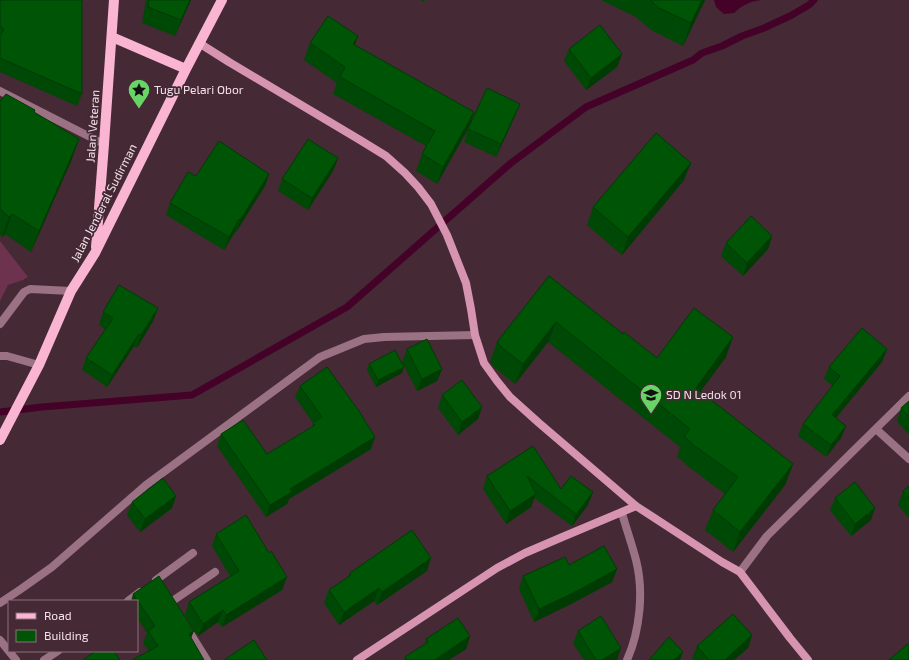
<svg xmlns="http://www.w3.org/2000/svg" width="909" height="660" font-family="'Exo 2',sans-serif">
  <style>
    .green { fill: #6d324e }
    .water { fill: #440228 }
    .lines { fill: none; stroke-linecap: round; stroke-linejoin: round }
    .stream { stroke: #440228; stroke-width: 7 }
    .lane { stroke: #9b7283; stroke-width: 8 }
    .street { stroke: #9b7283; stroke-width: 8 }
    .secondary { stroke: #d694b0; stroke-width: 8 }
    .primary { stroke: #fab5d2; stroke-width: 10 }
    .wall { fill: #004805 }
    .shaded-wall { fill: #003b04 }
    .building { fill: #005406; stroke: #003b04 }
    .labels { text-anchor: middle; stroke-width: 3.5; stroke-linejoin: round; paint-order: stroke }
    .poi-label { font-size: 12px; fill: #f4e1e9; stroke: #452935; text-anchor: start }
    .street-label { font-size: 12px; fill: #f4e1e9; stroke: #452935 }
  </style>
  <rect width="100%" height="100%" fill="#452935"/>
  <!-- green -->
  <path class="green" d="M0,241L28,277L23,280L8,285L0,301Z"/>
  <!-- water -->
  <path class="water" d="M714,0H762C751,1 742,5 734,13L724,14L716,7Z"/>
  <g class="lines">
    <!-- stream -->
    <path class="stream" d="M0,412L42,407L192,395L347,307L511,163L586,107L693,60L702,53L722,46L742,36L764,28L790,16L809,5L814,0"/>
    <!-- lane -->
    <path class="lane" d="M0,324L24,292L30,289L71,291
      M0,356H7L39,365
      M156,580L193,553
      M171,602L215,572"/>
    <!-- street -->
    <path class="street" d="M0,91L104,144
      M876,429L909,459
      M622,513C626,528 632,544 636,560C644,591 640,631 627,660
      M740,572L767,536L909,396
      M128,601L140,592
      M0,603L21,589L52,567L146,485L320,357L364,339L384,337L475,335
      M187,628L207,660
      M0,640L16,660
      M44,660L58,651"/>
    <!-- secondary -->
    <path class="secondary" d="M199,43L229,62L360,140L386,156L405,173L418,187L431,204L447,235L466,283L471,309L475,335L484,363L497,381L510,397L539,423L636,506L722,562L740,572L790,638L808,660
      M357,660L497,568L525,553L560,538L636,506"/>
    <!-- primary -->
    <path class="primary" d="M112,37L186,69
      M96,247L104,144L114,0
      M0,440L39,365L71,291L95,253L186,69L222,0"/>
  </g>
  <!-- wall -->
  <path class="wall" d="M0,0L82,94L77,106L0,72Z
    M146,0H191L175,36L142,23Z
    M420,0H425L424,2Z
    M601,0H705L683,46L651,30L636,17Z
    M358,36L355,45L474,112L468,129L437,184L416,171L422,154L426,146L333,94L337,83L304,60L310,43Z
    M569,49L622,54L617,67L586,90L564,61Z
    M0,101L35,110L34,113L72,159L31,252L5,234L2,237L0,235Z
    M520,104L515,116L496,157L464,142L468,129Z
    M338,158L333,171L308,210L278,191L282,179Z
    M269,174L265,186L236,232H235L224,250L166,215L170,203L196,176Z
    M684,180L622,255L587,225L593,207Z
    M772,236L768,249L743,276L721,256L726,243Z
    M549,276L623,334L657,358L726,357L700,392L793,464L785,485L733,552L705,530L713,510L725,494L685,464V463L677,457L680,447L548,342L515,384L494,367L490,362L497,342Z
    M158,308L153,321L137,348L134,346L107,387L82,370L86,358L105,329L99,325L103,312Z
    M407,349L442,369L437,381L417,391L402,362Z
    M887,349L882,362L836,418L841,438L826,457L798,436L803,424L833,386L824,379L829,367Z
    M369,364L402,373L376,387L367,370Z
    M300,386L371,449L289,499L287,504L266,517L217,446L221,434L267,454L312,427L313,423L295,397Z
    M442,395L482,407L478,419L458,435L438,408Z
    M909,401V435L897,421L901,408Z
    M533,446L561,489L588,505L572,526L534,498L531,507L506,524L483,489L487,476Z
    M909,486V518L898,505L903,491Z
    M176,496L172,508L140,532L127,515L132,502Z
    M835,498L871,520L851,536L830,510Z
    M216,534L282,590L222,627L218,622L198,636L185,615L189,602L230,576L212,546Z
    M569,565L617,569L612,582L571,604L534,622L519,589L523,576Z
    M427,571L377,605L374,601L339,625L324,603L329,590L348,577L350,573Z
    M133,594L191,637L149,651L143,643L147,633L137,618V601H131Z
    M578,631L617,660H584L573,643Z
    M752,635L748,648L734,660H694L692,658L697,646Z
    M470,636L466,649L449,660H404L405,657L425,644L426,639Z"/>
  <!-- shaded-wall -->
  <path class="shaded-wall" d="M190,0H191L175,36L181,20Z
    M702,0H705L683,46L691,23Z
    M358,36L352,53L353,44Z
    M622,54L617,67L586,90L591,78Z
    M520,104L515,116L496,157L501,144Z
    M474,112L468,129L437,184L443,167Z
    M79,139L72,159L31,252L39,231Z
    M338,158L333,171L308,210L312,198Z
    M691,163L684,180L622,255L628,237Z
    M269,174L265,186L236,232L240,220Z
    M12,214L5,234L2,237L9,217Z
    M239,219L235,232L224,250L229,237Z
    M772,236L768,249L743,276L747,263Z
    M158,308L153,321L137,348L141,335Z
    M556,322L548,342L515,384L523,364Z
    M139,334L134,346L107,387L112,375Z
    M733,337L726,357L688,408L696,388Z
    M887,349L882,362L828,427L832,415Z
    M404,367L402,373L376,387L378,380Z
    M442,369L437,381L417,391L422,379Z
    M482,407L478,419L458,435L462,422Z
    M846,426L841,438L826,457L831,445Z
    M375,437L371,449L289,499L287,504L266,517L270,505L290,489Z
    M793,464L785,485L733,552L740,532Z
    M593,492L588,505L572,526L576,514Z
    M536,494L531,507L506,524L510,511Z
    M176,496L172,508L140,532L145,519Z
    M875,508L871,520L851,536L855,524Z
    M431,558L427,571L377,605L382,592Z
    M617,569L612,582L571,604L534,622L539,609Z
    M287,577L282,590L222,627L226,615Z
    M379,588L374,601L339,625L344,612Z
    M223,610L218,622L198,636L203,624Z
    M194,631L189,643V634Z
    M752,635L748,648L734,660H725Z
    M470,636L466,649L449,660H436Z
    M621,648L617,660H602Z
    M683,652L680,660H674Z"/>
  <!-- building -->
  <path class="building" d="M0,0H82V94L0,58V36L4,29L0,26Z
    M149,0H190L181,20L148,7Z
    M650,0H702L691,23L659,8Z
    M328,16L358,36L353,44L474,112L443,167L422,154L435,131L340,77L345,67L310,43Z
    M600,25L622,54L591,78L569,49Z
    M487,88L520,104L501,144L468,129Z
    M6,94L35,110L34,112L79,139L39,231L12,214L9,217L0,209V101Z
    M656,133L691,163L628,237L593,207Z
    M308,139L338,158L312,198L282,179Z
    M219,141L269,174L240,220L239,219L229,237L170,203L188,172L196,176Z
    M751,216L772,236L747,263L726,243Z
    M549,276L623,334L624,332L657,358L694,308L733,337L696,388L793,464L740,532L713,510L738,477L692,444V443L684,437L690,429L556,322L523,364L501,347L497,342Z
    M119,285L158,308L141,335L139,334L112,375L86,358L113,318L103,312Z
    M862,328L887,349L832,415L846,426L831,445L803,424L840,376L829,367Z
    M427,339L442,369L422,379L407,349Z
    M395,350L404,367L378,380L369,364Z
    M327,367L359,411L375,437L290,489L292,492L270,505L221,434L243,420L267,454L315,425L313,423L322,417L300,386Z
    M462,380L482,407L462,422L442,395Z
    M909,401V417L901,408Z
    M533,446L561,489L571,476L593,492L576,514L527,476L536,494L510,511L487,476Z
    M163,478L176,496L145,519L132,502Z
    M855,482L875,508L855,524L835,498Z
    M909,486V498L903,491Z
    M246,515L269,553L271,551L287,577L226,615L223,610L203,624L189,602L239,571L216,534Z
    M412,530L431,558L382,592L379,588L344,612L329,590L351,575L350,573Z
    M604,546L617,569L575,592L539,609L523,576L565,557L569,565Z
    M159,576L194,631L189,634L204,660H132L158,646L148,631L155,626L133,594Z
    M733,614L752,635L725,660H709L697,646Z
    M601,616L621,648L602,660H596L578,631Z
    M458,618L470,636L436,659V660H407L405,657L428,642L426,639Z
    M669,637L683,652L674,660H649Z
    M254,640L267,660H224Z
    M909,643V660H889Z
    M96,651H114L120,660H83Z"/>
  <!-- icons -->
  <defs>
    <g id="sight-pin" transform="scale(1.15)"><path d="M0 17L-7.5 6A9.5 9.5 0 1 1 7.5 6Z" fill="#67d465" stroke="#452935"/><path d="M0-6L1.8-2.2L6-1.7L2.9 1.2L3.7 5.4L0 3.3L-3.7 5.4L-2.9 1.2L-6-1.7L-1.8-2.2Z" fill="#111"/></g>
    <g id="school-pin" transform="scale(1.15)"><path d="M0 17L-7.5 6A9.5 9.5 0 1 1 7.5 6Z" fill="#67d465" stroke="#452935"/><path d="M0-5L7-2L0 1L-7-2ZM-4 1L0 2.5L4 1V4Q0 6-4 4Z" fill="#111"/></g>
  </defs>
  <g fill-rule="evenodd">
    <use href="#sight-pin" x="139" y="90"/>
    <use href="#school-pin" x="651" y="395"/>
  </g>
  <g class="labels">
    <!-- poi labels -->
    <g class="poi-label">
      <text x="154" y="94">Tugu Pelari Obor</text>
      <text x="666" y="399">SD N Ledok 01</text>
    </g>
    <!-- street labels -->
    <g class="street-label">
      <text transform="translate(93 126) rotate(-86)" y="4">Jalan Veteran</text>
      <text transform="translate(104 203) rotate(-63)" y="4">Jalan Jenderal Sudirman</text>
    </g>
  </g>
  <!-- legend -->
  <rect x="8" y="600" width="130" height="52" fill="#452935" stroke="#8b737d"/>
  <rect x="16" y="613" width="20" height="6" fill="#fab5d2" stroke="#8b737d"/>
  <text x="44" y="620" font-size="12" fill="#f4e1e9">Road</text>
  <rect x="16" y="630" width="20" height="12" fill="#005406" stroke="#8b737d"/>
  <text x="44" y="640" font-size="12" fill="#f4e1e9">Building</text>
</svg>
